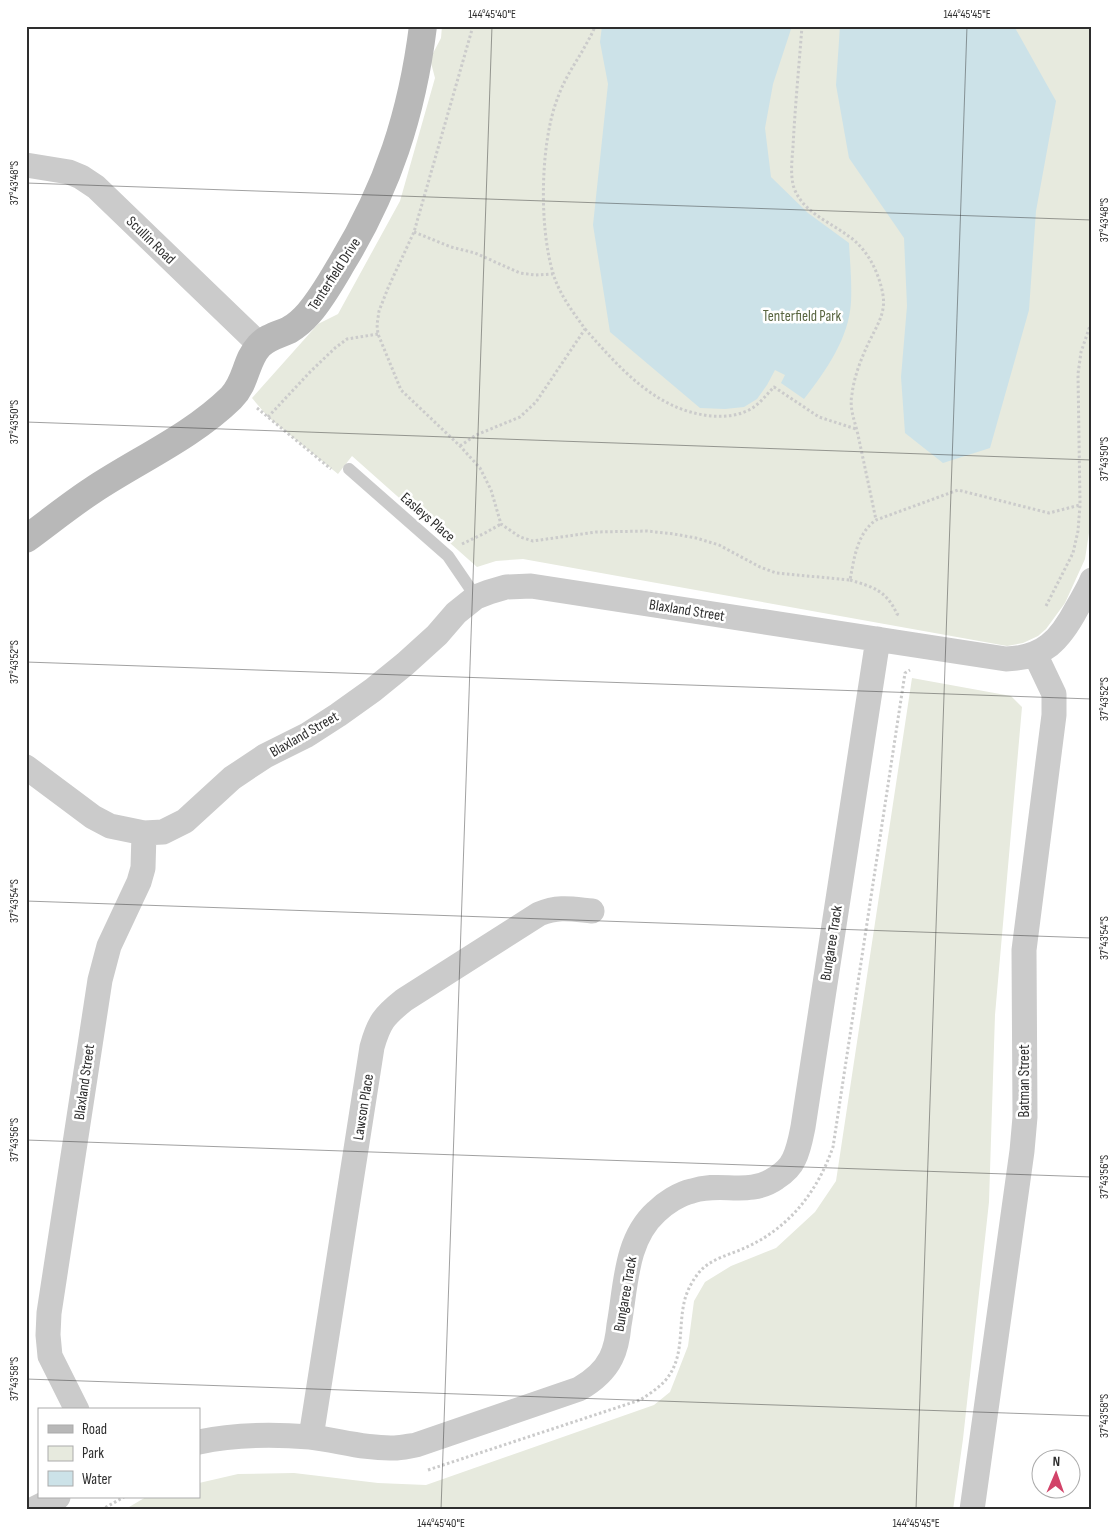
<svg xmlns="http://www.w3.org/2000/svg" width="1118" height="1536" font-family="'Sofia Sans Condensed',sans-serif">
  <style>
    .park { fill: #e7eade }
    .water { fill: #cce2e8 }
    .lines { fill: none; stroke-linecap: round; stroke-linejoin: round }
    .path { stroke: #cbcbcb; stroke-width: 3; stroke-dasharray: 2.5 2.5; stroke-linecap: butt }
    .lane { stroke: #cbcbcb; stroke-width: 12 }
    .street { stroke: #cbcbcb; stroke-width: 25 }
    .secondary { stroke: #b8b8b8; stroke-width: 28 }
    .ticks { fill: none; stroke: #2e2e2e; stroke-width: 1; stroke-opacity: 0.45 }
    .labels { text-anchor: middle; stroke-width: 5; stroke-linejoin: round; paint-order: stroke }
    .street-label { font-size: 15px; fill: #2e2e2e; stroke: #fff }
    .park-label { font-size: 15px; fill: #596540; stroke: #fff }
    .neatline { fill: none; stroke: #2e2e2e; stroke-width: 2 }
    .ticks-label { font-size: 12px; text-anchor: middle; fill: #2e2e2e }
  </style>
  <rect width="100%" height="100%" fill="#fff"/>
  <!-- park -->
  <path class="park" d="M442,26H1092V513L1085,559L1065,603L1046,629L1038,636L1023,643L1007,646L523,559L496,561L477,567L352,456L338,474L268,417L252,398L318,324L338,314L400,201L435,78L430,59L441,38Z
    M912,678L1011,696L1022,707L995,1015L989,1202L963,1439L953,1510H124L146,1497H199V1483L238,1474L294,1473L378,1483L426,1485L654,1405L670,1392L688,1346L694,1301L705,1282L731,1266L776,1248L815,1212L836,1181Z"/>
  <!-- water -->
  <path class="water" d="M602,26H792L773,84L765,128L771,177L808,213L849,243C850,262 852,282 851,302C849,338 826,371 804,399L781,383L785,375L775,370L767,385L757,399L744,407L725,409L700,408L610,332L593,225L608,84L600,42Z
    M840,26H1014L1056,101L1036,211L1029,310L990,448L943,463L905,433L901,377L907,306L904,238L849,158L836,85Z"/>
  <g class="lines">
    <!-- path -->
    <path class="path" d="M473,26L414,232L388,288L379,311L377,325L378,334L401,390L460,446L480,468L491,490L501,524L520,537L533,541L596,532L647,531L674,534L696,538L719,545L760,567L776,573L850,580C854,559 857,533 876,520L958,490L1049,513L1080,505
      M802,26C799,66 795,107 793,147C792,160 790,175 794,188C803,212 828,221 847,235C867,248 879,272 883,295C886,314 876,327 868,344C861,359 854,377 852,394C849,409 855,421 858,435C864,463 870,491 876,520
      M414,232L451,247L475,253L520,273L535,275L553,274
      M585,329C620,368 655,410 711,416C724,417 737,416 749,410C759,405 766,395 774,387L819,417L856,429
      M257,408L331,469
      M268,417L310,372L335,348L347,339L378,334
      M460,446L476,435L520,417L536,402L585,329C573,312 559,294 553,273C539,227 540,142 558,97C564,80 574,65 583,50C587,42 592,35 595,26
      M462,544L485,533L501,524
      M850,580C873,587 886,590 897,614L899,615
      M1046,606L1073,553L1078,531L1080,505L1078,374L1081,352L1092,320
      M428,1470L640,1400C648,1395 657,1389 664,1382C685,1359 678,1330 684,1303C686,1293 691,1283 697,1275C709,1258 731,1255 749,1246C791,1226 818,1190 833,1147L905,673L910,670
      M101,1510L124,1497"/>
    <!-- lane -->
    <path class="lane" d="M349,469L448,556L476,597"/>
    <!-- street -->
    <path class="street" d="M26,165L69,172L81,177L96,187L260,345
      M26,767L93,817L110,826L144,833L163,832L185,821L232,778L265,756L307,735L338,715L373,690L405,664L437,635L456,613L476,597L489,592L506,587L531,586L1006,659C1044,658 1060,640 1077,608C1082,599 1088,590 1092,580
      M77,1410L50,1356L48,1335L49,1313L100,980L109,946L139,882L143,868L144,833
      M311,1437L372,1047C379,1022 384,1016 404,1000L539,914C559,906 571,909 592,911
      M199,1442C236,1434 272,1434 310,1437C337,1440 365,1449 394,1448C401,1448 409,1446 416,1445L579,1389C593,1381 604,1372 611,1358C616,1348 618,1336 619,1325C626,1287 625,1240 656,1212C665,1203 679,1194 692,1191C721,1181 749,1197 776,1178C784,1173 790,1168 794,1159C799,1149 801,1137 803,1127L878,639
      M32,1510L58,1497
      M972,1510L1022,1151L1025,1117L1024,950L1054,715V694L1035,654"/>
    <!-- secondary -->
    <path class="secondary" d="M26,539C48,523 70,505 93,490C138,460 191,437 231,398C247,382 245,361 259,346C267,337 278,335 289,330C296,326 303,320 309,313C322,298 332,280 342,263C388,187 412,114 423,26"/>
  </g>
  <!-- ticks -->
  <path class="ticks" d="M26,183L1092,220M26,422L1092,460M26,662L1092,699M26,901L1092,938M26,1140L1092,1177M26,1379L1092,1416M441,1510L492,26M916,1510L967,26"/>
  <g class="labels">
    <!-- street labels -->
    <g class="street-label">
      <text transform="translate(151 240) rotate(44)" y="5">Scullin Road</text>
      <text transform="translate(334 274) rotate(-57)" y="5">Tenterfield Drive</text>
      <text transform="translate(428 517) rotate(41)" y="5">Easleys Place</text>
      <text transform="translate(687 610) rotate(9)" y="5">Blaxland Street</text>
      <text transform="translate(304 734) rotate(-30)" y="5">Blaxland Street</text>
      <text transform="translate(831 943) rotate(-81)" y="5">Bungaree Track</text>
      <text transform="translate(1024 1081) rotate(-90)" y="5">Batman Street</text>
      <text transform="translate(84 1082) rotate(-82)" y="5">Blaxland Street</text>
      <text transform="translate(363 1107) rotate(-81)" y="5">Lawson Place</text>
      <text transform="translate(625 1294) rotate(-80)" y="5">Bungaree Track</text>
    </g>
    <!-- park labels -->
    <g class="park-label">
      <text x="802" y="321">Tenterfield Park</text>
    </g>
  </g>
  <!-- border -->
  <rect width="1118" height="1536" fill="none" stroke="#ffffff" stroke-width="55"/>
  <!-- legend -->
  <rect x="38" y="1408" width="162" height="90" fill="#ffffff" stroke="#ababab"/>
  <rect x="48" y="1425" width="25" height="8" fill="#b8b8b8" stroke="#ababab"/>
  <text x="82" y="1434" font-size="15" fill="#2e2e2e">Road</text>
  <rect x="48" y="1446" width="25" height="15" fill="#e7eade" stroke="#ababab"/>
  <text x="82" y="1458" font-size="15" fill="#2e2e2e">Park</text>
  <rect x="48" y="1471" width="25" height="15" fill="#cce2e8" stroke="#ababab"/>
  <text x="82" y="1484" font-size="15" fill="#2e2e2e">Water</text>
  <!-- north arrow -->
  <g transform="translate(1056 1474) rotate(2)"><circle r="24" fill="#ffffff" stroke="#ababab"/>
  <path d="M0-4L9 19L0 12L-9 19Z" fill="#d24369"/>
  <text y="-8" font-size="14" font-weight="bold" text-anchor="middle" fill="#2e2e2e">N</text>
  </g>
  <rect x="28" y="28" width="1062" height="1480" class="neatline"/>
  <g class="ticks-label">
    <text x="492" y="18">144°45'40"E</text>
    <text x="967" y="18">144°45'45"E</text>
    <text transform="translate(14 183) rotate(-90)" y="4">37°43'48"S</text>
    <text transform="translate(1104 220) rotate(-90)" y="4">37°43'48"S</text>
    <text transform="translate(14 422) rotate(-90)" y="4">37°43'50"S</text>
    <text transform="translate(1104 459) rotate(-90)" y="4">37°43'50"S</text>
    <text transform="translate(14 662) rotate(-90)" y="4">37°43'52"S</text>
    <text transform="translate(1104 699) rotate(-90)" y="4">37°43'52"S</text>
    <text transform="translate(14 901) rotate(-90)" y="4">37°43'54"S</text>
    <text transform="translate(1104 938) rotate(-90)" y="4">37°43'54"S</text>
    <text transform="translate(14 1140) rotate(-90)" y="4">37°43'56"S</text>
    <text transform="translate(1104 1177) rotate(-90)" y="4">37°43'56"S</text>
    <text transform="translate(14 1379) rotate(-90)" y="4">37°43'58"S</text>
    <text transform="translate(1104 1416) rotate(-90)" y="4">37°43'58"S</text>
    <text x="441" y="1527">144°45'40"E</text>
    <text x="916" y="1527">144°45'45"E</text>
  </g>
</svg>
